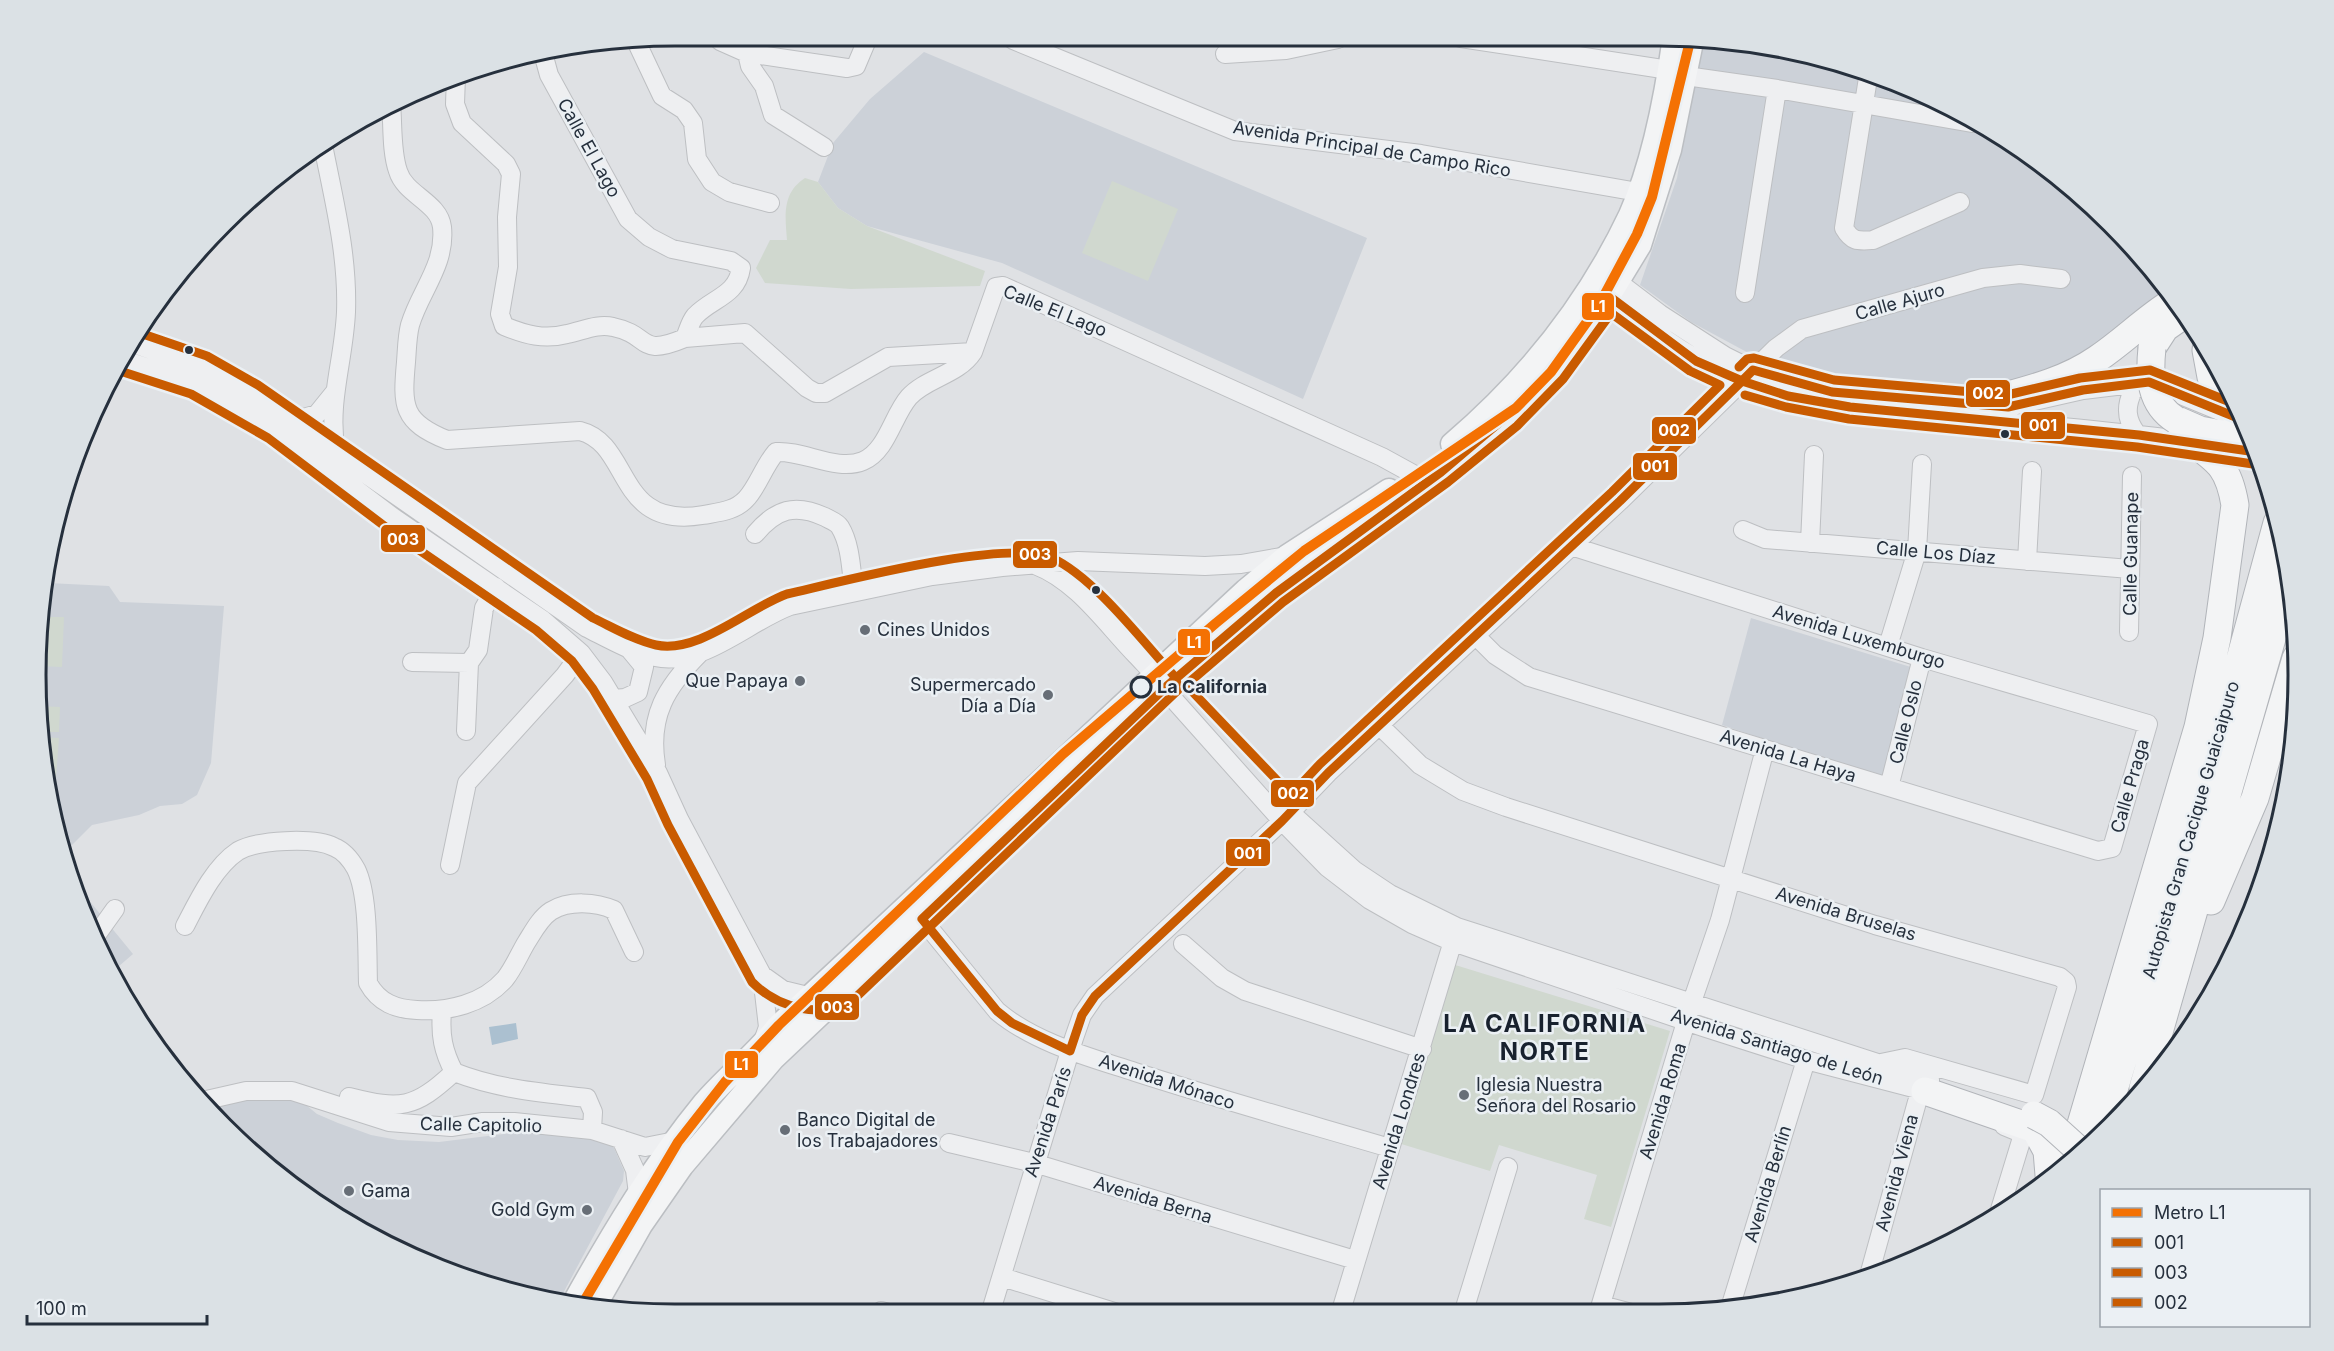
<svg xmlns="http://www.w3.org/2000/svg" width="2334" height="1351" font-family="Inter,sans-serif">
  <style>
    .built { fill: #ccd1d8 }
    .green { fill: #d0d8cf }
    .water { fill: #abc0d0 }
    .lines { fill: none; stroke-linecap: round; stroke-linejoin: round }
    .minor-casing { stroke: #bdbfc2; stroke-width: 20 }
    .major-casing { stroke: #bbbec2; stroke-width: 25 }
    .highway-casing { stroke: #b1b4b9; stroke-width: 29 }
    .minor { stroke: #eeeff1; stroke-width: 18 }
    .major { stroke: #f3f4f5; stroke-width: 22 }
    .highway { stroke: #f3f4f5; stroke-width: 27 }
    .highway-bridge-casing { stroke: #b1b4b9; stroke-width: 29; stroke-linecap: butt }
    .highway-bridge { stroke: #f3f4f5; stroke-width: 27 }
    .bus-1-casing { stroke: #ebf0f4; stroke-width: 14 }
    .bus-2-casing { stroke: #ebf0f4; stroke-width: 14 }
    .bus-3-casing { stroke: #ebf0f4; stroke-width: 14 }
    .bus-1 { stroke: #c95b00; stroke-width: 9 }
    .bus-2 { stroke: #c95b00; stroke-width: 9 }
    .bus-3 { stroke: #c95b00; stroke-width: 9 }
    .metro-1-casing { stroke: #ebf0f4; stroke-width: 15 }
    .metro-1 { stroke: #f47103; stroke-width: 10 }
    .bus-dot { fill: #26303d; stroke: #ebf0f4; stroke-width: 2 }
    .poi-dot { fill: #676e77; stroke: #ebf0f4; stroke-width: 2 }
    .stop-dot { fill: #ebf0f4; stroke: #26303d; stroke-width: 3 }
    .labels { text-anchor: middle; stroke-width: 5; stroke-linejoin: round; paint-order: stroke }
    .street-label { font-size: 18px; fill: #26303d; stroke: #ebf0f4 }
    .poi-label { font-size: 18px; fill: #26303d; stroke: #ebf0f4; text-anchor: start }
    .stop-label { font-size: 18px; font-weight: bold; fill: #26303d; stroke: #ebf0f4; text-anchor: start }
    .district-label { font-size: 24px; font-weight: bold; letter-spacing: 1.5px; fill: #18212e; stroke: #ebf0f4 }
    .rim { fill: none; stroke: #26303d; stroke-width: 3 }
    .line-badge { stroke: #ebf0f4; stroke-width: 2 }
    .badge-label { font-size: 16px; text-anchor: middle; font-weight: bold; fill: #fff }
  </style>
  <rect width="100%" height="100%" fill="#dfe1e4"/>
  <!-- built -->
  <path class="built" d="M1701,38L1864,70L2013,144L2110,223L2170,295L2073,364L1980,393L1833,379L1792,369L1769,364L1691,322L1640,285L1677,178Z
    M924,52L1367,238L1303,399L1002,263L867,226L838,208L818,182L833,143L870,99Z
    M48,583L109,586L120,602L224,606L211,763L197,795L182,804L160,806L139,815L92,825L70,847L67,870L48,800L36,676Z
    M1751,618L1914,668L1885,779L1722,725Z
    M69,876L133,954L111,973L70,881Z
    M295,1096L317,1114L338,1123L371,1135L398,1140L439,1142L521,1132L582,1135L607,1142L614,1148L624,1171L623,1181L560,1299L470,1281L321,1207L254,1156L207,1107L228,1100Z"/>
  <!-- green -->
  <path class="green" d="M805,178L818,182L838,208L867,226L985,271L980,286L851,289L765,283L756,268L770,240H787C785,215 782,193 805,178Z
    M1112,181L1178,209L1148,281L1082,253Z
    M44,617H64L62,667L38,666Z
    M39,706L60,707L59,732H41Z
    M42,737L59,738L53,818L48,800Z
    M1452,964L1670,1031L1611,1227L1584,1219L1597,1175L1499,1145L1490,1171L1398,1143Z"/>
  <!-- water -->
  <path class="water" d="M516,1023L518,1039L492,1045L489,1027Z"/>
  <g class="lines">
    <!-- minor casing -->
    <g class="minor-casing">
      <path id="minor" d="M1461,38L1669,70
        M1013,40L1235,131L1421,154L1638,192
        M636,41L662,96L684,110L693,123L697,159L712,182L729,192L770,203
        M720,41L747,53L847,68L856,66L867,40
        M748,42L746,49L750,66L764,86L773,115L824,147
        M543,53L549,75L628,219L649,237L672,249L731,261L741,268C737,296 712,298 695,316C690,322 688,331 685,338L745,333L807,388L816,393H825L888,357L973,352L996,287L1003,286L1382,457L1413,474
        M1225,54L1286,50L1338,39
        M1869,72L1844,228C1852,242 1858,241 1873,240L1960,202
        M456,76L455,104L462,123L506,164L511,174L507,217L508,267L500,314L504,326C526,335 544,340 567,334C582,331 598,323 613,327C652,335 637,358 685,338
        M1686,76L1777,89L1972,123
        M391,103C393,124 391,151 398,171C405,195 439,202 442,227C446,265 420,291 410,325C407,337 407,350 406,362C402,406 402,422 447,440L580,431C632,444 615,530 703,515C719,512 735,511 746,499C757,488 764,466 776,452C803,450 837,472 863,461C887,451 893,415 909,397C926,378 958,375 973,352
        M323,145C334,201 348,255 346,312C344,360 327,404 336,452
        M1605,280L1618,282L1660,314L1725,356L1753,370L1832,392L2008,407L2083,390L2149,382L2239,419
        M1601,286C1615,304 1635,317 1653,330C1766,417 1893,414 2029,424C2086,428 2143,436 2200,442
        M1745,293L1777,89
        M131,343L202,367L252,395L587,628C609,639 631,652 655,657C703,667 747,622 790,606L932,576L1002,567L1078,561L1205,566L1241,564L1287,556
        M121,359L196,383L275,428L394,518L543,620L581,653L603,682L658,773L679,819L762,975L768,1027L762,1044
        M290,422L317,414L334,393
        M2137,434C2126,420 2125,407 2133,391L2147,383
        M1743,530L1765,539L2130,569
        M755,534C776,509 795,503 825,517C830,520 837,522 840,527C851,545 851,571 854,591
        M1810,543L1814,455
        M2027,561L2032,471
        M1035,565C1077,581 1105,623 1136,655C1150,670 1164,683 1175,701L1282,821L1327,867L1370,900L1412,924L1453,942L1703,1027L1806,1060L1925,1091
        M2129,632L2132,476
        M1476,636L1495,655L1529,677L2098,851L2112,848L2148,724L1922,658L1571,546
        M1888,646L1917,551L1922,464
        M412,662L469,663
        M613,699L625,698L638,692L644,667L630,650
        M1380,726L1420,765L1463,791L1506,807L1875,925L2060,977L2066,982L2067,987L2034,1095L1905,1058L1881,1063
        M466,731L469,663L478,650L484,608L496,587
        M656,765C648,716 666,687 700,653
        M1889,787L1922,658
        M1282,805L1354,870L1390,894L1457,927L1930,1080
        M450,865L467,783L565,675L581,653
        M922,919L997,1011C1035,1043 1089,1057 1135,1072C1219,1099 1305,1123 1390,1148
        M185,926C198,901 214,867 238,851C257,840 314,837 334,847C344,851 351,860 356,869C369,895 367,953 368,983C379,1003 396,1009 417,1010C448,1012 483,1004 505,979C513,969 519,955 526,943C533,932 540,918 551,911C569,900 596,902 614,910L634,952
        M95,937L115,909
        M1183,944L1222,978L1245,991L1422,1049
        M762,975L783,990L820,999
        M442,1012C440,1035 443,1051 454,1072
        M349,1097C401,1110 414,1109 454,1072C497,1089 542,1093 587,1098L593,1112L592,1130
        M202,1101L246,1091H292L389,1122L451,1127L483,1122H514L592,1130L645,1147L675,1141
        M621,1139L635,1170L638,1194
        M949,1143L1034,1163L1355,1260
        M1999,1213L2021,1141V1133L2004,1126
        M1002,1277L1121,1314
        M1868,1279L1917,1102
        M1601,1305L1635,1314
        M1730,1308L1806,1060
        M881,1311L892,1314
        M990,1314L1074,1038L1082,1015L1095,996L1282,821L1328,773L1620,501L1776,348L1802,329L1983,278L2020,274L2061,279
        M1340,1314L1456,931
        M1463,1314L1508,1167
        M1598,1314L1692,1002L1720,920L1765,749"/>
    </g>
    <!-- major casing -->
    <g class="major-casing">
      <path id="major" d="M1452,444C1527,380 1588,304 1630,215C1654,161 1666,95 1674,37
        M574,1302C613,1232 654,1164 704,1103C727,1076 755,1055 777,1027L1246,590L1287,556L1389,490
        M595,1306L641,1225L682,1166L773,1059L1167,686L1276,593L1441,472L1533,394L1609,296L1640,245L1670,150L1693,37"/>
    </g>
    <!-- highway casing -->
    <g class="highway-casing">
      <path id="highway" d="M2152,348L2165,328L2185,314
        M2206,350L2211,377L2239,419
        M1976,404C2017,392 2061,384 2097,359C2124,341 2146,318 2174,301
        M2177,420L2200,430L2252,440
        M2211,901L2255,798L2296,658
        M2143,1088L2289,579
        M1925,1091L2035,1129L2047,1151L2049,1175
        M2100,1136L2207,781L2277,523
        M2071,1158L2198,727L2217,638L2235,505C2229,469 2220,462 2191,441"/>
    </g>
    <!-- minor -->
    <use href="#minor" class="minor"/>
    <!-- major -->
    <use href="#major" class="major"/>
    <!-- highway -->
    <use href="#highway" class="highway"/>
    <!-- highway-bridge casing -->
    <g class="highway-bridge-casing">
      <path id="highway-bridge" d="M2152,348C2149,376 2150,404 2176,420
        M2034,1115L2049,1123L2080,1151"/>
    </g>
    <!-- highway-bridge -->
    <use href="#highway-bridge" class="highway-bridge"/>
    <!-- bus-1 casing -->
    <g class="bus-1-casing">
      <path id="bus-1" d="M1609,296L1696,361L1742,381L1620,501L1328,773L1282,821L1095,996L1082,1015L1070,1051L1012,1023L997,1011L922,919L1167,686L1276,593L1441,472L1533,394Z
        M1742,381L1788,396L1850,407L2139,435L2256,452
        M1742,381L1753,370L1832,392L2008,407L2083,390L2149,382L2243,420"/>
    </g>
    <!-- bus-2 casing -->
    <g class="bus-2-casing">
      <path id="bus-2" d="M117,370L191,394L268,438L387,528L536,630L572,661L593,689L647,779L668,825L752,982C778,1008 820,1019 852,1001L1178,690L1176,678C1144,643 1094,577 1052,558C1007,538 840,582 787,594C748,608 699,654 656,645C634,640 614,628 593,618L258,385L207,356L137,332"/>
    </g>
    <!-- bus-3 casing -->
    <g class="bus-3-casing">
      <path id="bus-3" d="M1611,313L1690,371L1720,385L1612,492L1320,764L1291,795L1186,685L1283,602L1448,482L1517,426L1563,379Z
        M1739,367L1747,359L1754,358L1834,380L2007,395L2080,378L2150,370L2235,404
        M1745,395L1786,407L1849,419L2137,447L2253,464"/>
    </g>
    <!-- bus-1 -->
    <use href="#bus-1" class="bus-1"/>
    <!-- bus-2 -->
    <use href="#bus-2" class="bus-2"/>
    <!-- bus-3 -->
    <use href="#bus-3" class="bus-3"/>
    <!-- metro-1 casing -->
    <g class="metro-1-casing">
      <path id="metro-1" d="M583,1303L678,1142L725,1082L779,1025L1063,754L1216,623L1304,551L1516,408L1551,372L1599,305L1637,234L1652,197L1691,37"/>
    </g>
    <!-- metro-1 -->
    <use href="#metro-1" class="metro-1"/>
  </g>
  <!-- markers -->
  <g class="bus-dot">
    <circle cx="189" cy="350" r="5"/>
    <circle cx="2005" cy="434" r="5"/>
    <circle cx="1096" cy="590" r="5"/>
  </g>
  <g class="poi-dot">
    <circle cx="865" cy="630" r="6"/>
    <circle cx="800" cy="681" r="6"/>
    <circle cx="1048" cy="695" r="6"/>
    <circle cx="1464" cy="1095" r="6"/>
    <circle cx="785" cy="1130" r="6"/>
    <circle cx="349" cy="1191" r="6"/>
    <circle cx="587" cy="1210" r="6"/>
  </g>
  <circle class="stop-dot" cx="1141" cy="687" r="10"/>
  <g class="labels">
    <!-- street labels -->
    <g class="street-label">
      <text transform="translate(589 148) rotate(61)" y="6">Calle El Lago</text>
      <text transform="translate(1372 149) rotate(9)" y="6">Avenida Principal de Campo Rico</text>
      <text transform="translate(1900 302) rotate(-16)" y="6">Calle Ajuro</text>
      <text transform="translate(1055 311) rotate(22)" y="6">Calle El Lago</text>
      <text transform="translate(1936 553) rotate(5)" y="6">Calle Los Díaz</text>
      <text transform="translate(2131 554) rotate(-89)" y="6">Calle Guanape</text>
      <text transform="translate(1859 637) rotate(17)" y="6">Avenida Luxemburgo</text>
      <text transform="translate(1906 722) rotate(-76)" y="6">Calle Oslo</text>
      <text transform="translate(1788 756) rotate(17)" y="6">Avenida La Haya</text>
      <text transform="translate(2130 786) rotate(-74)" y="6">Calle Praga</text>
      <text transform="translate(2191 830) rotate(-74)" y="6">Autopista Gran Cacique Guaicaipuro</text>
      <text transform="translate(1846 914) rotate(17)" y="6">Avenida Bruselas</text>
      <text transform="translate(1777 1047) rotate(17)" y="6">Avenida Santiago de León</text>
      <text transform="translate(1167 1082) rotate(18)" y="6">Avenida Mónaco</text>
      <text transform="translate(1663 1101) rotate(-73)" y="6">Avenida Roma</text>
      <text transform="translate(1399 1121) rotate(-73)" y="6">Avenida Londres</text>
      <text transform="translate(1048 1122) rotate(-72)" y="6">Avenida París</text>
      <text transform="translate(481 1125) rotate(1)" y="6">Calle Capitolio</text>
      <text transform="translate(1897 1173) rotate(-75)" y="6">Avenida Viena</text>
      <text transform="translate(1768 1184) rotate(-73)" y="6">Avenida Berlín</text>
      <text transform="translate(1153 1200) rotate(17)" y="6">Avenida Berna</text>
    </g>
    <!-- poi labels -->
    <g class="poi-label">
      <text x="877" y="636">Cines Unidos</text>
      <text x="788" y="687" text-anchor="end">Que Papaya</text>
      <text x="1036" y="691" text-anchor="end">Supermercado<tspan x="1036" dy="21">Día a Día</tspan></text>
      <text x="1476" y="1091">Iglesia Nuestra<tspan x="1476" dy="21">Señora del Rosario</tspan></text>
      <text x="797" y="1126">Banco Digital de<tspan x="797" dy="21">los Trabajadores</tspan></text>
      <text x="361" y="1197">Gama</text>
      <text x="575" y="1216" text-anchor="end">Gold Gym</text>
    </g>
    <!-- stop labels -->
    <g class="stop-label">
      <text x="1157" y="693">La California</text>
    </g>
    <!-- district labels -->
    <g class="district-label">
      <text x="1545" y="1032">LA CALIFORNIA<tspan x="1545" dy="28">NORTE</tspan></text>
    </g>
  </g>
  <!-- crop -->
  <path d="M0 0H2334V1351H0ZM675 46H1659A629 629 0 0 1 2288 675V675A629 629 0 0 1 1659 1304H675A629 629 0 0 1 46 675V675A629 629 0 0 1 675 46Z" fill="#dbe1e5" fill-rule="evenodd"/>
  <path class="rim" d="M675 46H1659A629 629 0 0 1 2288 675V675A629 629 0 0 1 1659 1304H675A629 629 0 0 1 46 675V675A629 629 0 0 1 675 46Z"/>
  <g class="line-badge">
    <rect x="1581" y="292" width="34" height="29" rx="6" fill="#f47103"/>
    <rect x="1965" y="379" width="46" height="29" rx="6" fill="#c95b00"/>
    <rect x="2020" y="411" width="46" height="29" rx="6" fill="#c95b00"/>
    <rect x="1651" y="416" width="46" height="29" rx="6" fill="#c95b00"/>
    <rect x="1632" y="452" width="46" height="29" rx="6" fill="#c95b00"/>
    <rect x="380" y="524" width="46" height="29" rx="6" fill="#c95b00"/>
    <rect x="1012" y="540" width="46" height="29" rx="6" fill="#c95b00"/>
    <rect x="1177" y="628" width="34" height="28" rx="6" fill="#f47103"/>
    <rect x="1270" y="779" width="45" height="29" rx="6" fill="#c95b00"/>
    <rect x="1225" y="838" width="46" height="29" rx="6" fill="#c95b00"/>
    <rect x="814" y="993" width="46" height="28" rx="6" fill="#c95b00"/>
    <rect x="724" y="1050" width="35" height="29" rx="6" fill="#f47103"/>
  </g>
  <g class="badge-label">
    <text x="1598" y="312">L1</text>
    <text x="1988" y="399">002</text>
    <text x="2043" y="431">001</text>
    <text x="1674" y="436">002</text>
    <text x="1655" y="472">001</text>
    <text x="403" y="545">003</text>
    <text x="1035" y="560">003</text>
    <text x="1194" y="648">L1</text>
    <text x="1293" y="799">002</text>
    <text x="1248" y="859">001</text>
    <text x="837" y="1013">003</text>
    <text x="741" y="1070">L1</text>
  </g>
  <!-- legend -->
  <rect x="2100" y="1189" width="210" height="138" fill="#ebf0f4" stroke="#9ca3ab" stroke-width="1.5"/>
  <rect x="2112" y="1208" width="30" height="9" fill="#f47103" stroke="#9ca3ab" stroke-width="1.5"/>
  <text x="2154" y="1219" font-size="18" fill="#26303d">Metro L1</text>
  <rect x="2112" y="1238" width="30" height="9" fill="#c95b00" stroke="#9ca3ab" stroke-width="1.5"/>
  <text x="2154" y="1249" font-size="18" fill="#26303d">001</text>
  <rect x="2112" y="1268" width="30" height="9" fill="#c95b00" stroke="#9ca3ab" stroke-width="1.5"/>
  <text x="2154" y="1279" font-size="18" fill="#26303d">003</text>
  <rect x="2112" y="1298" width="30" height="9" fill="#c95b00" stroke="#9ca3ab" stroke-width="1.5"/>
  <text x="2154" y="1309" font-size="18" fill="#26303d">002</text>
  <!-- scale -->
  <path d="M27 1315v9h180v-9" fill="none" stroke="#26303d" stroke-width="3"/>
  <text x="36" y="1315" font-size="18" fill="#26303d" stroke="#ebf0f4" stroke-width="4.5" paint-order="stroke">100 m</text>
</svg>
